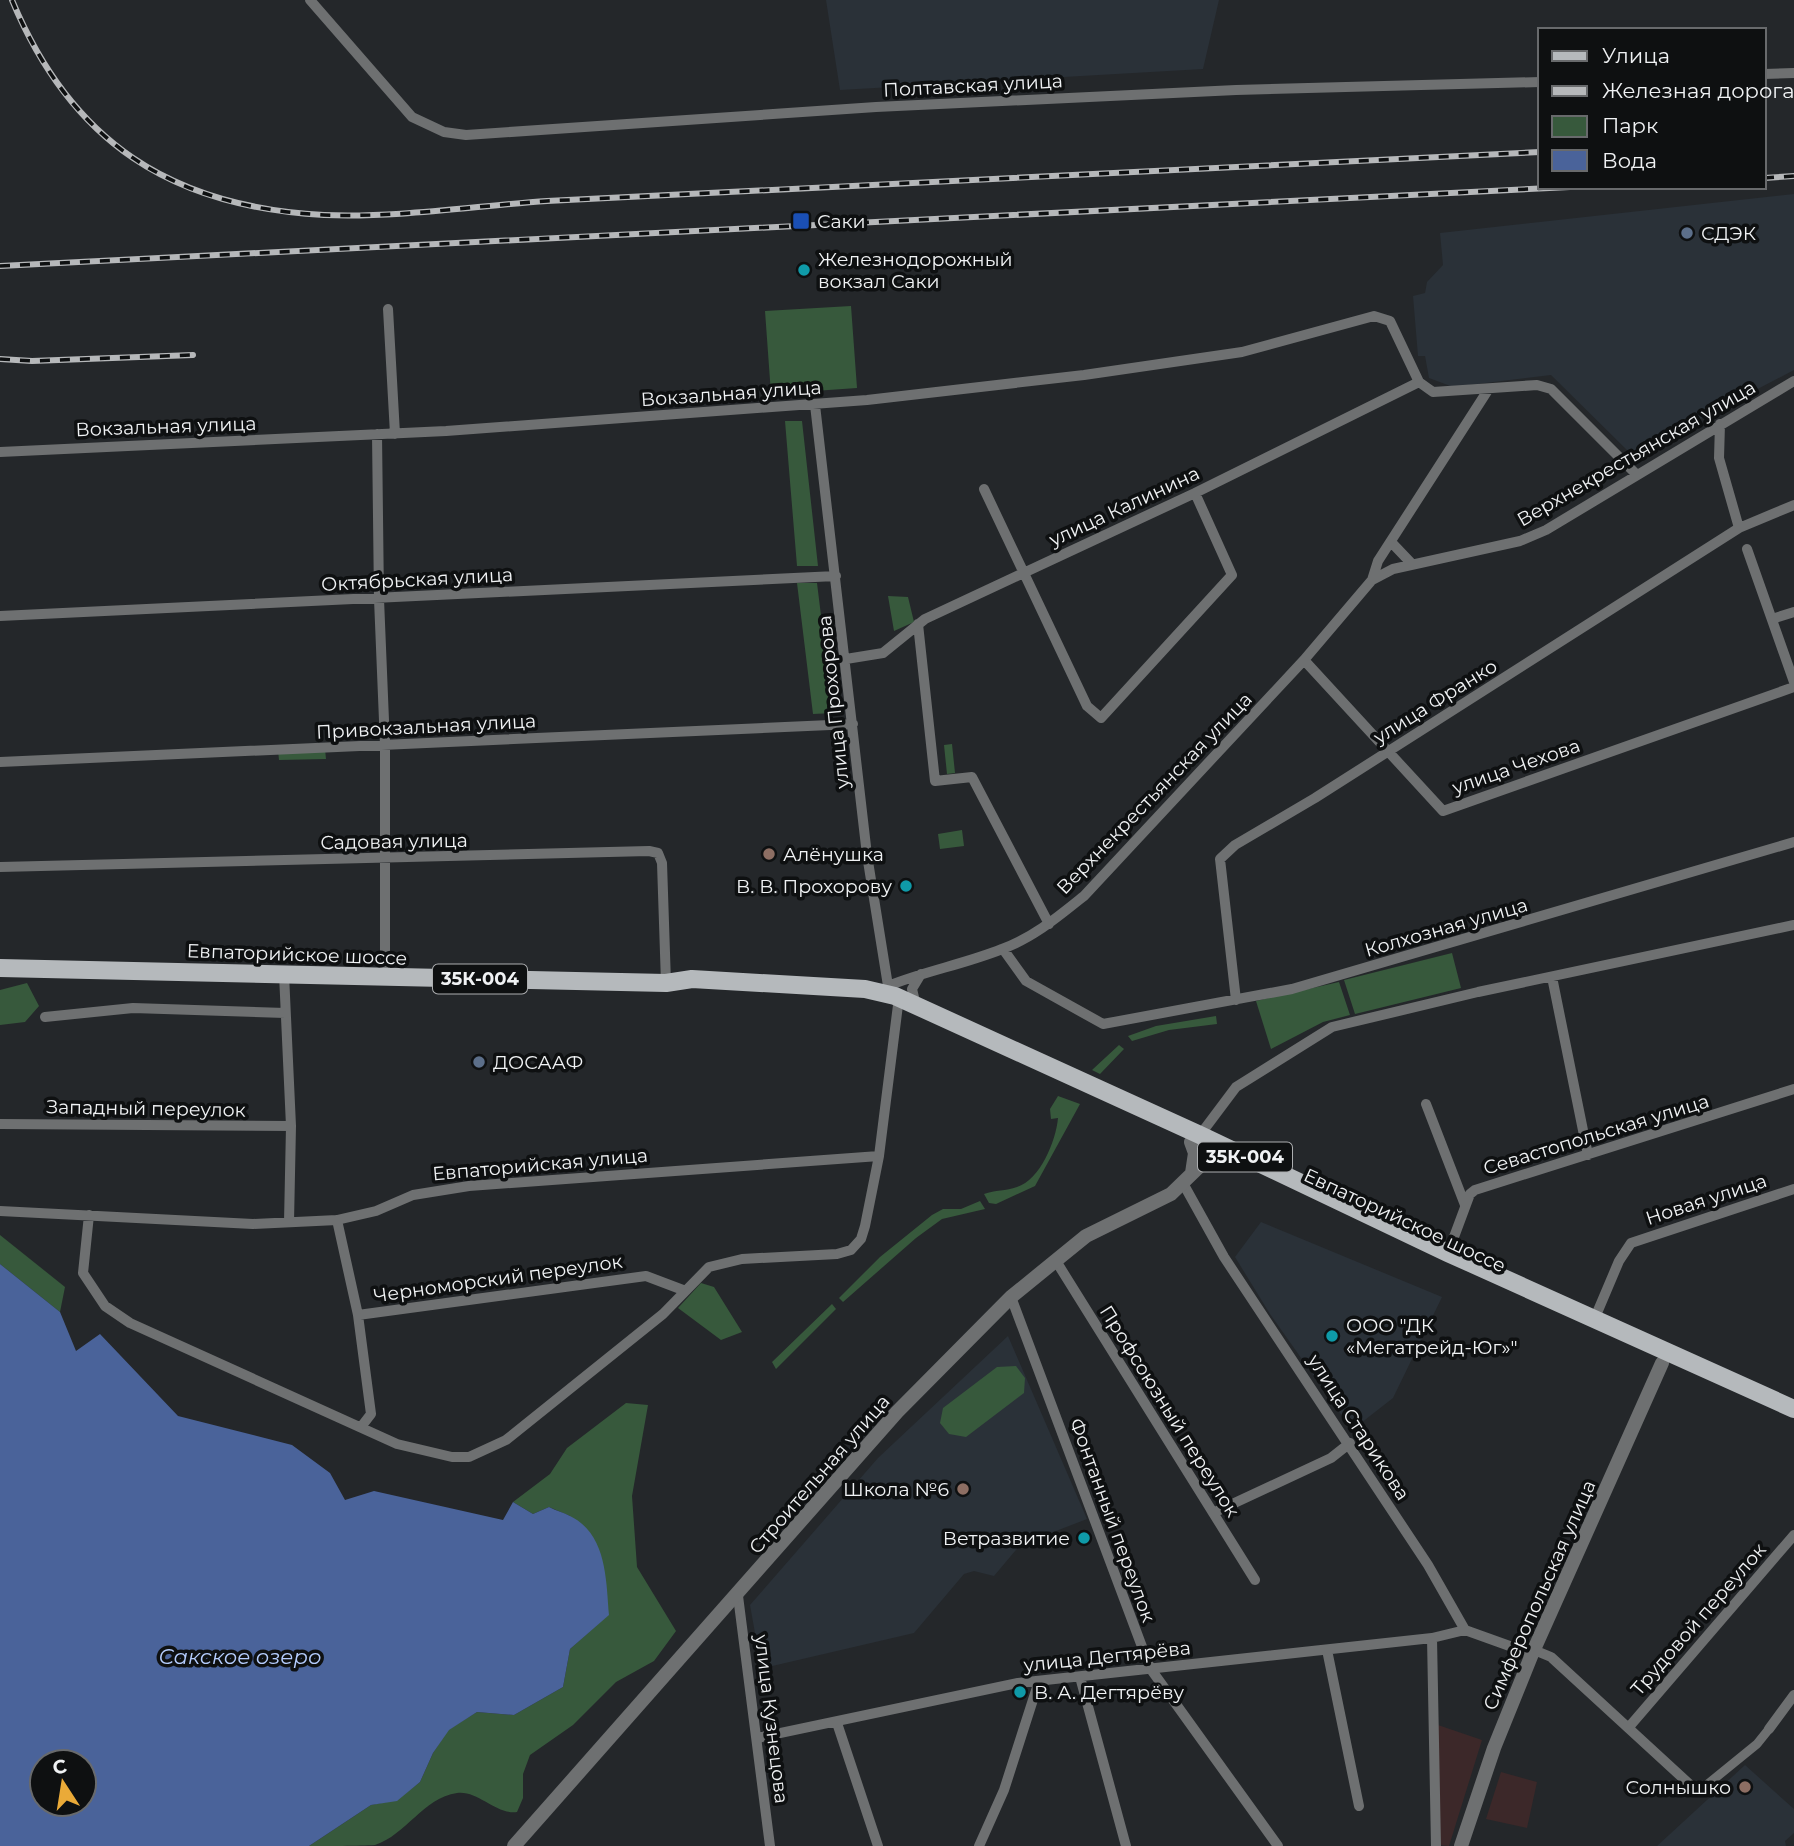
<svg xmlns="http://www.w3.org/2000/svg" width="1794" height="1846" font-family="Montserrat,sans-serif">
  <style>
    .commercial { fill: #3c2829 }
    .built { fill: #2a3138 }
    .green { fill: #37593c }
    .water { fill: #4a639a; fill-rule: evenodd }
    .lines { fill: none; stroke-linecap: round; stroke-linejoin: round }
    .pedestrian { stroke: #6e7071; stroke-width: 9 }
    .minor { stroke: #6e7071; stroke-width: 10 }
    .tertiary { stroke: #6e7071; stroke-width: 14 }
    .primary { stroke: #b5b9bc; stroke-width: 18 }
    .rail-casing { stroke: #b6b8ba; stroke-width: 6 }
    .rail { stroke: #0e1011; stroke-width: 3.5; stroke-dasharray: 10; stroke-linecap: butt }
    .transit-dot { fill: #1a4fb4; stroke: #0e1011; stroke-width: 2.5 }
    .service-dot { fill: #5c6f8a; stroke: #0e1011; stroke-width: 2.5 }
    .culture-dot { fill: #0f9aa8; stroke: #0e1011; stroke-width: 2.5 }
    .education-dot { fill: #8d6e63; stroke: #0e1011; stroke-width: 2.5 }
    .labels { text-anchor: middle; stroke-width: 7; stroke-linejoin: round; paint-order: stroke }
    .shield { fill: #0e1011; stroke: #acaeb0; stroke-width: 2 }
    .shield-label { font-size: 18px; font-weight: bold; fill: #f0f2f4 }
    .street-label { font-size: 19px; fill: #f0f2f4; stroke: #0e1011 }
    .poi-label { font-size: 19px; fill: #f0f2f4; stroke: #0e1011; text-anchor: start }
    .water-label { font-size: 21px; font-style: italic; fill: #b5cdfe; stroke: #0e1011 }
  </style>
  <rect width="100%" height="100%" fill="#24272a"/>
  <!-- commercial -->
  <path class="commercial" d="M1438,1725L1482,1740L1449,1846L1439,1845Z
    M1501,1772L1537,1782L1527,1828L1486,1819Z"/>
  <!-- built -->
  <path class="built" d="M826,0H1219L1203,69L840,90Z
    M1794,194V370L1632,455L1551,375L1453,387L1429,378L1425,356H1418L1413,296L1425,293L1427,282L1443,265L1440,233Z
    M1261,1222L1442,1297L1393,1398L1352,1430L1270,1314L1235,1257Z
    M1008,1336L1087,1519L1020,1545L994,1576L974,1571L964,1574L914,1633L768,1667L755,1633L750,1605L878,1458Z
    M1745,1765L1794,1809V1833L1785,1841L1786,1846H1657Z"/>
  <!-- green -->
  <path class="green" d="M851,306L857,388L771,394L765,311Z
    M785,421H802L818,566H797Z
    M797,583H817L833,713L813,714Z
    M888,596L908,597L914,622L894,631Z
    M952,744L955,773L947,774L944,745Z
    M325,749L326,759L279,760L278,750Z
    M962,830L964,846L940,849L938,834Z
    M1452,953L1461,988L1355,1014L1344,980Z
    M1339,982L1350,1015L1323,1022L1271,1049L1256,1001Z
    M27,983L39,1006L25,1022L0,1025V990Z
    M1216,1016L1217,1024L1169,1030L1132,1041L1128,1036L1156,1026Z
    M1119,1045L1124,1049L1100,1074L1092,1070Z
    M1058,1096L1080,1104L1035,1186L996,1204L989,1203L984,1194C995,1190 1006,1191 1017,1187C1040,1180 1056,1141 1058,1118L1051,1119L1050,1109Z
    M980,1201L985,1209L942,1219L916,1238L843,1302L839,1298L880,1257L932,1215L943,1209H961Z
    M0,1235L65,1287L60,1312L0,1264Z
    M701,1283L714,1287L742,1332L721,1340L678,1308Z
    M832,1304L836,1309L776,1369L772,1362Z
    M1016,1366L1025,1378L1024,1393L966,1437L949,1434L940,1423L943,1408L997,1367Z
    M626,1403L648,1405L632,1496L637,1567L676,1631L654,1661L616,1682L573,1725L530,1755L523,1774V1798L517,1812C496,1815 478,1790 457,1793C423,1798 406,1835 375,1845C360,1846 326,1846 309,1846L371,1805L397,1800L420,1782L433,1753L448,1730L477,1712L514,1715L563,1687L570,1649L608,1615L570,1516L549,1507L533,1514L513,1502L550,1474L567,1448Z"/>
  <!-- water -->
  <path class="water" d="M0,1264L60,1312L76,1351L100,1334L178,1416L292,1445L330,1473L345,1500L374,1491L503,1520L513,1502L533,1514L549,1507C556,1511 563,1512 570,1516C607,1534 606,1580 609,1615L570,1649L563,1687L514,1715L477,1712L449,1730L433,1753L420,1782L397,1801L371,1805L309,1846H0ZM42,1762H84V1804H42Z"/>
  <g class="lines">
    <!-- pedestrian -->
    <path class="pedestrian" d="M1698,1792L1757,1744L1769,1729"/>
    <!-- minor -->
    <path class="minor" d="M310,0L412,117L444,132L466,135L876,107L1236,90L1540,82
      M1764,74L1794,73
      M388,309L395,434
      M815,405L867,855L889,992
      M1720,424L1719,458L1739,528
      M377,434L379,599L385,745V977
      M0,452L446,431L867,400L1084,375L1242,352L1374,316L1390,321L1419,382L1433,392L1537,385L1551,389L1637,475
      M984,489L1087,706L1101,718L1232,575L1195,493
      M1392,543L1412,564
      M1747,549L1794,682
      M1372,580L1378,561L1488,390
      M0,616L836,576
      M1772,619L1794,612
      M918,624L935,781L972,777L1049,924
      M846,659L883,653L925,619L1195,493L1419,382
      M1304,660L1443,811L1794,687
      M0,762L853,724
      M0,867L649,851L658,853L662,863L666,983
      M1003,949L1026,981L1103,1024L1292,989L1794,842
      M284,974L291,1126L289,1222
      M1552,977L1588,1155
      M888,986C925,971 965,964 1002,949C1033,938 1059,916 1084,896L1304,660L1372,580L1393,569L1520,541L1546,530L1794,381
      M1236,1000L1220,859L1235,845L1315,798L1739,528L1794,505
      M916,1006L912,989L921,974
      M45,1017L133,1008L285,1013
      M1426,1104L1465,1205
      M0,1124L291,1126
      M1200,1135L1236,1087L1332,1027L1478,992L1794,925
      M1184,1185L1224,1257L1428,1565L1465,1630L1532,1654
      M0,1211L253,1224L337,1220L376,1211L413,1195L469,1186L879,1156
      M89,1215L83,1273L105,1306L130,1323L397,1444L452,1457H469L506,1440L663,1314L709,1267L742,1259L837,1254L851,1250L861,1239L865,1226L879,1156L898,1005
      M337,1220L358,1315L371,1414L361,1427
      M1448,1253L1470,1194L1475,1190L1794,1089
      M1056,1261L1255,1580
      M1011,1297L1150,1668L1278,1846
      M358,1315L646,1276L683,1290
      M1594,1320L1619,1261L1631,1243L1794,1189
      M1213,1513L1331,1458L1350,1443
      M738,1596L770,1846
      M1432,1638L1436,1846
      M1327,1650L1359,1806
      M1534,1650L1551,1657L1698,1792
      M1080,1677L1126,1846
      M837,1723L878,1846
      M1629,1727L1794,1535
      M1769,1729L1794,1695
      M757,1738L1018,1683L1432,1638L1465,1630
      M979,1846L1004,1790L1039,1681"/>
    <!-- tertiary -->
    <path class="tertiary" d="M1191,1142L1195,1153L1192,1173
      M514,1846L897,1412L1011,1297L1086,1236L1171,1194L1204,1162L1220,1156
      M1461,1846L1494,1748L1532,1654L1662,1363"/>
    <!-- primary -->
    <path class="primary" d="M0,968L666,983L692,979L865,989L895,996L1200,1135L1448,1253L1794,1409"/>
    <!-- rail casing -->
    <g class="rail-casing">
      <path id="rail" d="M12,0C71,142 171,207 324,215C398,218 474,206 547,201L1540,152
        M1764,178L1794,176
        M0,266L1570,187
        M0,359L32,361L193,355"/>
    </g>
    <!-- rail -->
    <use href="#rail" class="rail"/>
  </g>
  <!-- markers -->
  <rect class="transit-dot" x="792" y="212" width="18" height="18" rx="3.5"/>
  <g class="service-dot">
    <circle cx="1687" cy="233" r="7"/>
    <circle cx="479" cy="1062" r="7"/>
  </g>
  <g class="culture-dot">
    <circle cx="804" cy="270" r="7"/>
    <circle cx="906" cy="886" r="7"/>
    <circle cx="1332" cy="1336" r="7"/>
    <circle cx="1084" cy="1538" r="7"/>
    <circle cx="1020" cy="1692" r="7"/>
  </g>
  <g class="education-dot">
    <circle cx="769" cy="854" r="7"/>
    <circle cx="963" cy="1489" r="7"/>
    <circle cx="1745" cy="1787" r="7"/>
  </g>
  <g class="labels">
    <!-- shield labels -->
    <g class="shield">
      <rect x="433" y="964.5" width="94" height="29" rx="5"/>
      <rect x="1198" y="1142.5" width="94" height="29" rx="5"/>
    </g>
    <g class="shield-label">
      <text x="480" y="985">35К-004</text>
      <text x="1245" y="1163">35К-004</text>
    </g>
    <!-- street labels -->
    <g class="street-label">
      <text transform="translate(973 85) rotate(-3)" y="7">Полтавская улица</text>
      <text transform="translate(731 393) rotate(-4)" y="7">Вокзальная улица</text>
      <text transform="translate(166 426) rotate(-2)" y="7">Вокзальная улица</text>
      <text transform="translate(1636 453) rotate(-30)" y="7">Верхнекрестьянская улица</text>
      <text transform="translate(1124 506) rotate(-25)" y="7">улица Калинина</text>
      <text transform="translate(417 579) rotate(-3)" y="7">Октябрьская улица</text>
      <text transform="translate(1435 701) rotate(-32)" y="7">улица Франко</text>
      <text transform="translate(833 702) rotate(-96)" y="7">улица Прохорова</text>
      <text transform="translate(426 726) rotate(-3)" y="7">Привокзальная улица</text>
      <text transform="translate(1516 766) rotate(-19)" y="7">улица Чехова</text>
      <text transform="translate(1154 793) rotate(-46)" y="7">Верхнекрестьянская улица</text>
      <text transform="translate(394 841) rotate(-1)" y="7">Садовая улица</text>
      <text transform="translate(1446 927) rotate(-16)" y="7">Колхозная улица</text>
      <text transform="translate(297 954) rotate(2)" y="7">Евпаторийское шоссе</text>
      <text transform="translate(146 1108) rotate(1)" y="7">Западный переулок</text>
      <text transform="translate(1596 1134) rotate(-17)" y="7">Севастопольская улица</text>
      <text transform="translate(540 1164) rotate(-5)" y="7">Евпаторийская улица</text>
      <text transform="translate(1706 1199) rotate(-18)" y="7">Новая улица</text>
      <text transform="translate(1405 1220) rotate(25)" y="7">Евпаторийское шоссе</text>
      <text transform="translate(498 1278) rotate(-8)" y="7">Черноморский переулок</text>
      <text transform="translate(1170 1411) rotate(58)" y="7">Профсоюзный переулок</text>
      <text transform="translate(1359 1427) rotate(57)" y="7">улица Старикова</text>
      <text transform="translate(819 1474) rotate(-49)" y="7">Строительная улица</text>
      <text transform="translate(1113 1520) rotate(70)" y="7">Фонтанный переулок</text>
      <text transform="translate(1539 1595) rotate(-66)" y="7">Симферопольская улица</text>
      <text transform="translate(1698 1619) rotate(-49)" y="7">Трудовой переулок</text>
      <text transform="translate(1107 1656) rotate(-6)" y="7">улица Дегтярёва</text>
      <text transform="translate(772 1719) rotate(83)" y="7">улица Кузнецова</text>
    </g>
    <!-- poi labels -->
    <g class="poi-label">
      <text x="817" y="228">Саки</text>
      <text x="1701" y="240">СДЭК</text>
      <text x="818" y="266">Железнодорожный<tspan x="818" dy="22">вокзал Саки</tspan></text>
      <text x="783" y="861">Алёнушка</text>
      <text x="892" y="893" text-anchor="end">В. В. Прохорову</text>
      <text x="493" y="1069">ДОСААФ</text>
      <text x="1346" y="1332">ООО "ДК<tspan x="1346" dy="22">«Мегатрейд-Юг»"</tspan></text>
      <text x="949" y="1496" text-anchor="end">Школа №6</text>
      <text x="1070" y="1545" text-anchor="end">Ветразвитие</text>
      <text x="1034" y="1699">В. А. Дегтярёву</text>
      <text x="1731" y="1794" text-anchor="end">Солнышко</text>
    </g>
    <!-- water labels -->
    <g class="water-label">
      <text x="240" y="1664">Сакское озеро</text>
    </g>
  </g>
  <!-- legend -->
  <rect x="1538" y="28" width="228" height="161" fill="#0e1011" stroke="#686a6c" stroke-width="2"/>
  <rect x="1552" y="51" width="35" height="10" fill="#b5b9bc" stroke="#686a6c" stroke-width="2"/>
  <text x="1602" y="63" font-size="21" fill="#f0f2f4">Улица</text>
  <rect x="1552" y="86" width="35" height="10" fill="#b6b8ba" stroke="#686a6c" stroke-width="2"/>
  <text x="1602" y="98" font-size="21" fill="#f0f2f4">Железная дорога</text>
  <rect x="1552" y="116" width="35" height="21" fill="#37593c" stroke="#686a6c" stroke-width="2"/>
  <text x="1602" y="133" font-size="21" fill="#f0f2f4">Парк</text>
  <rect x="1552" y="150" width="35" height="21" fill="#4a639a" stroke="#686a6c" stroke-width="2"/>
  <text x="1602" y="168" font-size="21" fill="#f0f2f4">Вода</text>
  <!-- north arrow -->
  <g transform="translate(63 1783) rotate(348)"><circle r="33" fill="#0e1011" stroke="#686a6c" stroke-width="2"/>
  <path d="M0-5L12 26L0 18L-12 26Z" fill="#eaaa38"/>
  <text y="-10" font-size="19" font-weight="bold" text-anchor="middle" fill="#f0f2f4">С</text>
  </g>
</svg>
